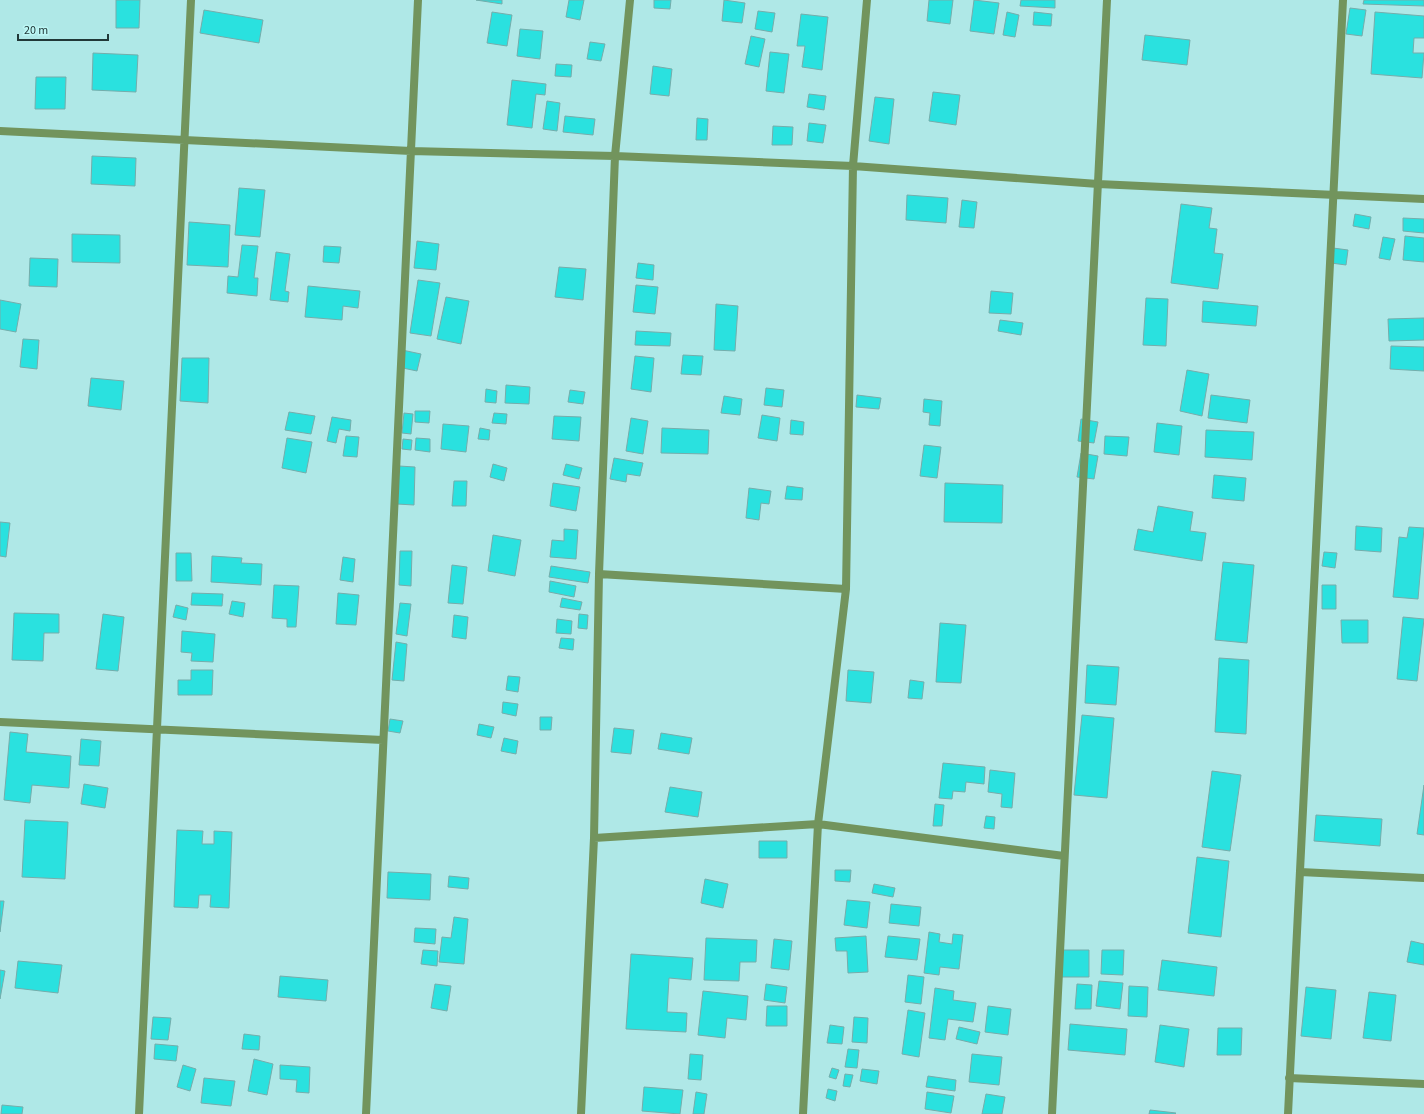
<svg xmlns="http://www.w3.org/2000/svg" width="1424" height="1114" font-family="'Source Sans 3',sans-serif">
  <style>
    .building { fill: #2ae1df; stroke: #75adab }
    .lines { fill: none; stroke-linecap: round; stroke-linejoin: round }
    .street { stroke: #72945d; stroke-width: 8 }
  </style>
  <rect width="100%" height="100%" fill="#afe8e7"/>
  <!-- building -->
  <path class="building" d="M116,0H140L139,28H116Z
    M476,0H502V4Z
    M569,0H584L580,20L566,17Z
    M654,0H671L670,9L654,8Z
    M724,0L745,3L742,23L722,21Z
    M929,0H953L950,24L927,21Z
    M974,0L999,3L994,34L970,31Z
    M1021,0H1055V8L1020,6Z
    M1364,0H1424V6L1363,4Z
    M1350,8L1366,10L1362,36L1346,34Z
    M204,10L263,20L259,43L200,33Z
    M758,11L775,13L772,32L755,29Z
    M492,12L512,15L507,46L487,43Z
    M1007,12L1019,15L1015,37L1003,35Z
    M1034,12L1052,14L1051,26L1033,25Z
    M1375,12L1424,16V38H1414L1413,53H1424L1422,78L1371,74Z
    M801,14L828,17L822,70L802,67L805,46H797Z
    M520,29L543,31L540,59L517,56Z
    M1145,35L1190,40L1187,65L1142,60Z
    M751,36L765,39L759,67L745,64Z
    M590,42L605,44L601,61L587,59Z
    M770,52L789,54L784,93L766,91Z
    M93,53L138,55L136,92L92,90Z
    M556,64L572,65L571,77L555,76Z
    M653,66L672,69L669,96L650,94Z
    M36,77H66L65,109H35Z
    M512,80L546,84L545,95L536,94L532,128L507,125Z
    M933,92L960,95L956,125L929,121Z
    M809,94L826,96L824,110L807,107Z
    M875,97L894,99L889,144L869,141Z
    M547,101L560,103L557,131L543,129Z
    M565,116L595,119L593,135L563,132Z
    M697,118L708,119L707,140H696Z
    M809,123L826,125L823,143L807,141Z
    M773,126L793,127L792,145H772Z
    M92,156L136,158L135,186L91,184Z
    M239,188L265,190L260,237L235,235Z
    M907,195L948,198L946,223L906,220Z
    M962,200L977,202L974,228L959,227Z
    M1181,204L1212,208L1209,228L1217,229L1214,253L1223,254L1218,289L1171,283Z
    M1355,214L1371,217L1369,229L1353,226Z
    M1403,218L1424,219V233L1403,231Z
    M189,222L230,225L228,267L187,265Z
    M72,234L120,235V263L72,262Z
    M1405,236L1424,238V262L1403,260Z
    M1383,237L1395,239L1390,260L1379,258Z
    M417,241L439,244L436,270L414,268Z
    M242,245L258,246L254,278H258L257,296L227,293L228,276L238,277Z
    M324,246L341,247L339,263L323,262Z
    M1333,248L1348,250L1346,265L1331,263Z
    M276,252L290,254L285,291L289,292L288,302L270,300Z
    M30,258L58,259L57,287L29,286Z
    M638,263L654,265L653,280L636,278Z
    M559,267L586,269L583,300L555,297Z
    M418,280L440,283L431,336L410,333Z
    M636,285L658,287L655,314L633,312Z
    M308,286L360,291L358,308L343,306L342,320L305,317Z
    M991,291L1013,293L1011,314L989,313Z
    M446,297L469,301L461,344L437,339Z
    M1146,298L1168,299L1166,346L1143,345Z
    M0,300L21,304L16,332L0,329Z
    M1203,301L1258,306L1256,326L1202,322Z
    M716,304L738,306L735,351L714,350Z
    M1424,318V340L1389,341L1388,319Z
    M1000,320L1023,323L1021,335L998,331Z
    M636,331L671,333L670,346L635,345Z
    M23,339L39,340L37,369L20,367Z
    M1391,346L1424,347V371L1390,369Z
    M402,350L421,354L417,371L398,367Z
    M683,355L703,356L701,375L681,374Z
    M635,356L654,358L651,392L631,389Z
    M182,358H209L208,403L180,401Z
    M1187,370L1209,374L1202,416L1180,411Z
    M91,378L124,381L121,410L88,406Z
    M506,385L530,387L529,404L505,403Z
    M766,388L784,390L782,407L764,405Z
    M486,389L497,391L496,403L485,402Z
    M570,390L585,392L583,404L568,402Z
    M857,395L881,398L879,409L856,407Z
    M1211,395L1250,400L1247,423L1208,418Z
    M724,396L742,399L740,415L721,413Z
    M924,399L942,401L940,426L929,425L930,413L923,412Z
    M415,411H430L429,423L415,422Z
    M289,412L315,416L311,434L285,430Z
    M404,413L413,414L411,434L402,433Z
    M494,413L507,414L506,424L492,423Z
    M762,415L780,418L777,441L758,438Z
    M554,416L581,417L579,441L552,439Z
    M332,417L351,420L350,431L339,429L336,443L327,441Z
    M631,418L648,421L643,454L626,451Z
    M1081,419L1098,422L1094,443L1078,441Z
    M791,420L804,422L803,435L790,434Z
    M1157,423L1182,426L1179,455L1154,452Z
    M443,424L469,426L466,452L441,449Z
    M480,428L490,430L489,440L478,439Z
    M662,428L709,430L708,454L661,453Z
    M1206,430L1254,432L1252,460L1205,457Z
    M346,436L359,437L357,457L343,456Z
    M1105,436L1129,437L1127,456L1104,454Z
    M287,438L312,442L306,473L282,468Z
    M416,438L430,439V452L415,450Z
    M403,439L412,440L411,450L402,449Z
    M924,445L941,447L937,478L920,476Z
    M1081,453L1098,456L1094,479L1077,477Z
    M614,458L643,463L640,476L627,474L626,482L610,479Z
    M493,464L507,468L504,481L490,477Z
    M566,464L582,468L579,479L563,475Z
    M399,466L415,467L414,505L397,504Z
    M1214,475L1246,478L1244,501L1212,498Z
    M454,481H467L466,506H452Z
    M553,483L580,487L576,511L550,506Z
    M945,483L1003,485L1002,523L944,522Z
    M787,486L803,488L802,500L785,499Z
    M749,488L771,491L769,504L761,503L759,520L746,518Z
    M1158,506L1193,512L1190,531L1206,533L1202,561L1134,550L1138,529L1153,532Z
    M0,522L10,523L6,557L0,556Z
    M1356,526L1382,528L1381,552L1355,550Z
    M1409,527L1424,528L1418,599L1393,597L1399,537L1407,538Z
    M564,529L578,530L576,559L550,557L552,540L564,541Z
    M493,535L521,540L515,576L488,571Z
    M400,551H412L411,586L399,585Z
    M1324,552L1337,553L1335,568L1322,566Z
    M176,553H191L192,581H176Z
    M212,556L242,558L241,563L262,564L261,585L211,582Z
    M343,557L355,559L353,582L340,580Z
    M1223,562L1254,565L1247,643L1215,640Z
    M452,565L467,567L463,604L448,603Z
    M551,566L590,572L588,583L549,577Z
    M550,581L576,586L574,597L549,592Z
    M274,585L299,586L296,627H287V619L272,618Z
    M1322,585H1336V609H1322Z
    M192,593L223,594L222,606L191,605Z
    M338,593L359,595L356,625L336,624Z
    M562,598L582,602L580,610L560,607Z
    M232,601L245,603L243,617L229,614Z
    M400,603L411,604L407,636L396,634Z
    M176,605L188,608L186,620L173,617Z
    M14,613L59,614V633H44L43,661L12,660Z
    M103,614L124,617L118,671L96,669Z
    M579,614L588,615L587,629L578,628Z
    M454,615L468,617L466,639L452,637Z
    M1403,617L1424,619L1417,681L1397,679Z
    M557,619L572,621L571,634L556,633Z
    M1341,620H1368V643H1342Z
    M940,623L966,625L961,683L936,682Z
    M182,631L215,634L213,662L191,661L192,653L181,652Z
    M561,638L574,639L573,650L559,648Z
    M396,642L407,644L404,681L392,680Z
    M1219,658L1249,660L1246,734L1215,732Z
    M1087,665L1119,667L1116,705L1085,703Z
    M191,670H213L212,695H178V680H191Z
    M848,670L874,672L871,703L846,701Z
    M508,676L520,677L518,692L506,690Z
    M910,680L924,682L922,699L908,698Z
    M503,702L518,704L516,716L502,713Z
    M1082,715L1114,718L1107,798L1074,795Z
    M540,717H552L551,730H540Z
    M390,719L403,721L400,733L388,731Z
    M479,724L494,727L491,738L477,735Z
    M614,728L634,730L631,754L611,752Z
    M10,732L28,734L26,752L71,756L69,788L32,785L30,803L4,800Z
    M661,733L692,738L689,754L658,749Z
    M504,738L518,741L516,754L501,751Z
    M81,739L101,741L99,766L79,765Z
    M943,763L985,767L984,784L966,782L965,792L953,791L952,799L939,798Z
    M990,770L1015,773L1012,808L1001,807L1002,794L988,792Z
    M1212,771L1241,775L1230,851L1202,847Z
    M84,784L108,788L105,808L81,804Z
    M1424,785V835L1417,834Z
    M670,787L702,792L698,817L665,812Z
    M935,804L944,805L942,826H933Z
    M1316,815L1382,819L1380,846L1314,841Z
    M986,816L995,817L994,829L984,828Z
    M25,820L68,822L65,879L22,877Z
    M177,830L203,831L202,844H214V831L232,832L229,908L210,907L211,895H199L198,908L174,907Z
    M759,841H787V858H759Z
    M1197,857L1229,861L1221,937L1188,933Z
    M835,870H851L850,882L835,881Z
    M388,872L431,874L430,900L387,898Z
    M449,876L469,878L468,889L448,887Z
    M705,879L728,884L723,908L701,903Z
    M874,884L895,888L893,897L872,893Z
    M847,900L870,902L867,928L844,925Z
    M0,901H4L0,932Z
    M891,904L921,907L919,926L889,923Z
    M454,917L468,919L464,964L439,962L442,937L451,938Z
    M415,928L436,929L435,944L414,942Z
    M929,932L940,934L939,942L952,944L953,934L963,935L959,969L940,967L939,975L924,973Z
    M866,936L868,972L848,973L847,951H836L835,938Z
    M888,936L920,939L917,960L885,957Z
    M706,938L757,940L756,962H740L739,981L704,980Z
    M774,939L792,941L789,970L771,968Z
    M1411,941L1424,944V965L1407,962Z
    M423,950L438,951L437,966L421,964Z
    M1058,950H1089V977H1058Z
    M1102,950H1124L1123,975L1101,974Z
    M631,954L693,958L691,980L669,978L667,1012L687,1013L686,1032L626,1029Z
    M1162,960L1217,967L1214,996L1158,990Z
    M18,961L62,965L58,993L15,988Z
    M0,970L5,971L0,999Z
    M908,975L924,977L921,1004L905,1002Z
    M280,976L328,980L326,1001L278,997Z
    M1099,981L1123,983L1120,1009L1096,1006Z
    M435,984L451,986L447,1011L431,1008Z
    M766,984L787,987L785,1003L764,1000Z
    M1077,984L1092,985L1091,1009H1075Z
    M1129,986L1148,987L1147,1017L1128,1016Z
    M1306,987L1336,990L1331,1039L1301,1036Z
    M935,988L954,991L953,1000L976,1003L973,1022L948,1019L945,1040L929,1038Z
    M703,991L748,996L746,1020L727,1018L725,1038L698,1035Z
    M1369,992L1396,995L1391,1041L1363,1038Z
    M767,1006H787V1026H766Z
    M988,1006L1011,1009L1008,1035L985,1032Z
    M908,1010L925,1013L919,1057L902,1054Z
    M153,1017L171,1018L168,1040L151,1039Z
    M854,1017L868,1018L867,1043L852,1042Z
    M1070,1024L1127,1029L1125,1055L1068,1050Z
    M830,1025L844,1027L842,1044L827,1043Z
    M1160,1025L1189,1029L1184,1067L1155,1062Z
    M959,1027L980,1032L977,1044L956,1039Z
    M1218,1028H1242L1241,1055H1217Z
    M244,1034L260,1036L259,1050L242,1049Z
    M155,1044L178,1046L176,1061L154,1059Z
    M848,1049L859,1050L857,1068L845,1067Z
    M690,1054L703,1055L701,1080L688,1079Z
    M972,1054L1002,1057L999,1085L969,1082Z
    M254,1059L273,1064L267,1095L248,1091Z
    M183,1065L196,1069L190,1091L177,1087Z
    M280,1065L310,1067L309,1093L296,1092L297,1080L280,1079Z
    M832,1068L839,1070L836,1079L829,1077Z
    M862,1069L879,1071L877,1084L860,1081Z
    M845,1074L853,1075L850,1087L843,1086Z
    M928,1076L956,1080L955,1091L926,1087Z
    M204,1078L235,1081L231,1106L201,1103Z
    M644,1087L683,1090L680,1114L642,1111Z
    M828,1089L837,1091L835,1101L826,1098Z
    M696,1092L707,1094L704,1114H693Z
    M927,1092L954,1096L951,1113L925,1109Z
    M986,1094L1005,1097L1002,1114H982Z
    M2,1105L23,1107L22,1114H1Z
    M1150,1110L1176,1113L1175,1114H1149Z"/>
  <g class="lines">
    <!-- street -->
    <path class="street" d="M0,131L411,151L615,156L853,166L1098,184L1424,199
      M599,574L846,589
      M0,722L383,740
      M594,838L818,824L1064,856
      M1300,872L1424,878
      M1289,1078L1424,1084
      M139,1114L191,0
      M366,1114L418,0
      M581,1114L594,838L599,574L615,156L630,0
      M803,1114L818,824L846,589L853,166L867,0
      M1052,1114L1107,0
      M1288,1114L1343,0"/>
  </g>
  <!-- scale -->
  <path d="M18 34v6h90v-6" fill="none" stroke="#213838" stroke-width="2"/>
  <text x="24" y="34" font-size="12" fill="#213838" stroke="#bcf6f4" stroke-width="3" paint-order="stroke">20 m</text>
</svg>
